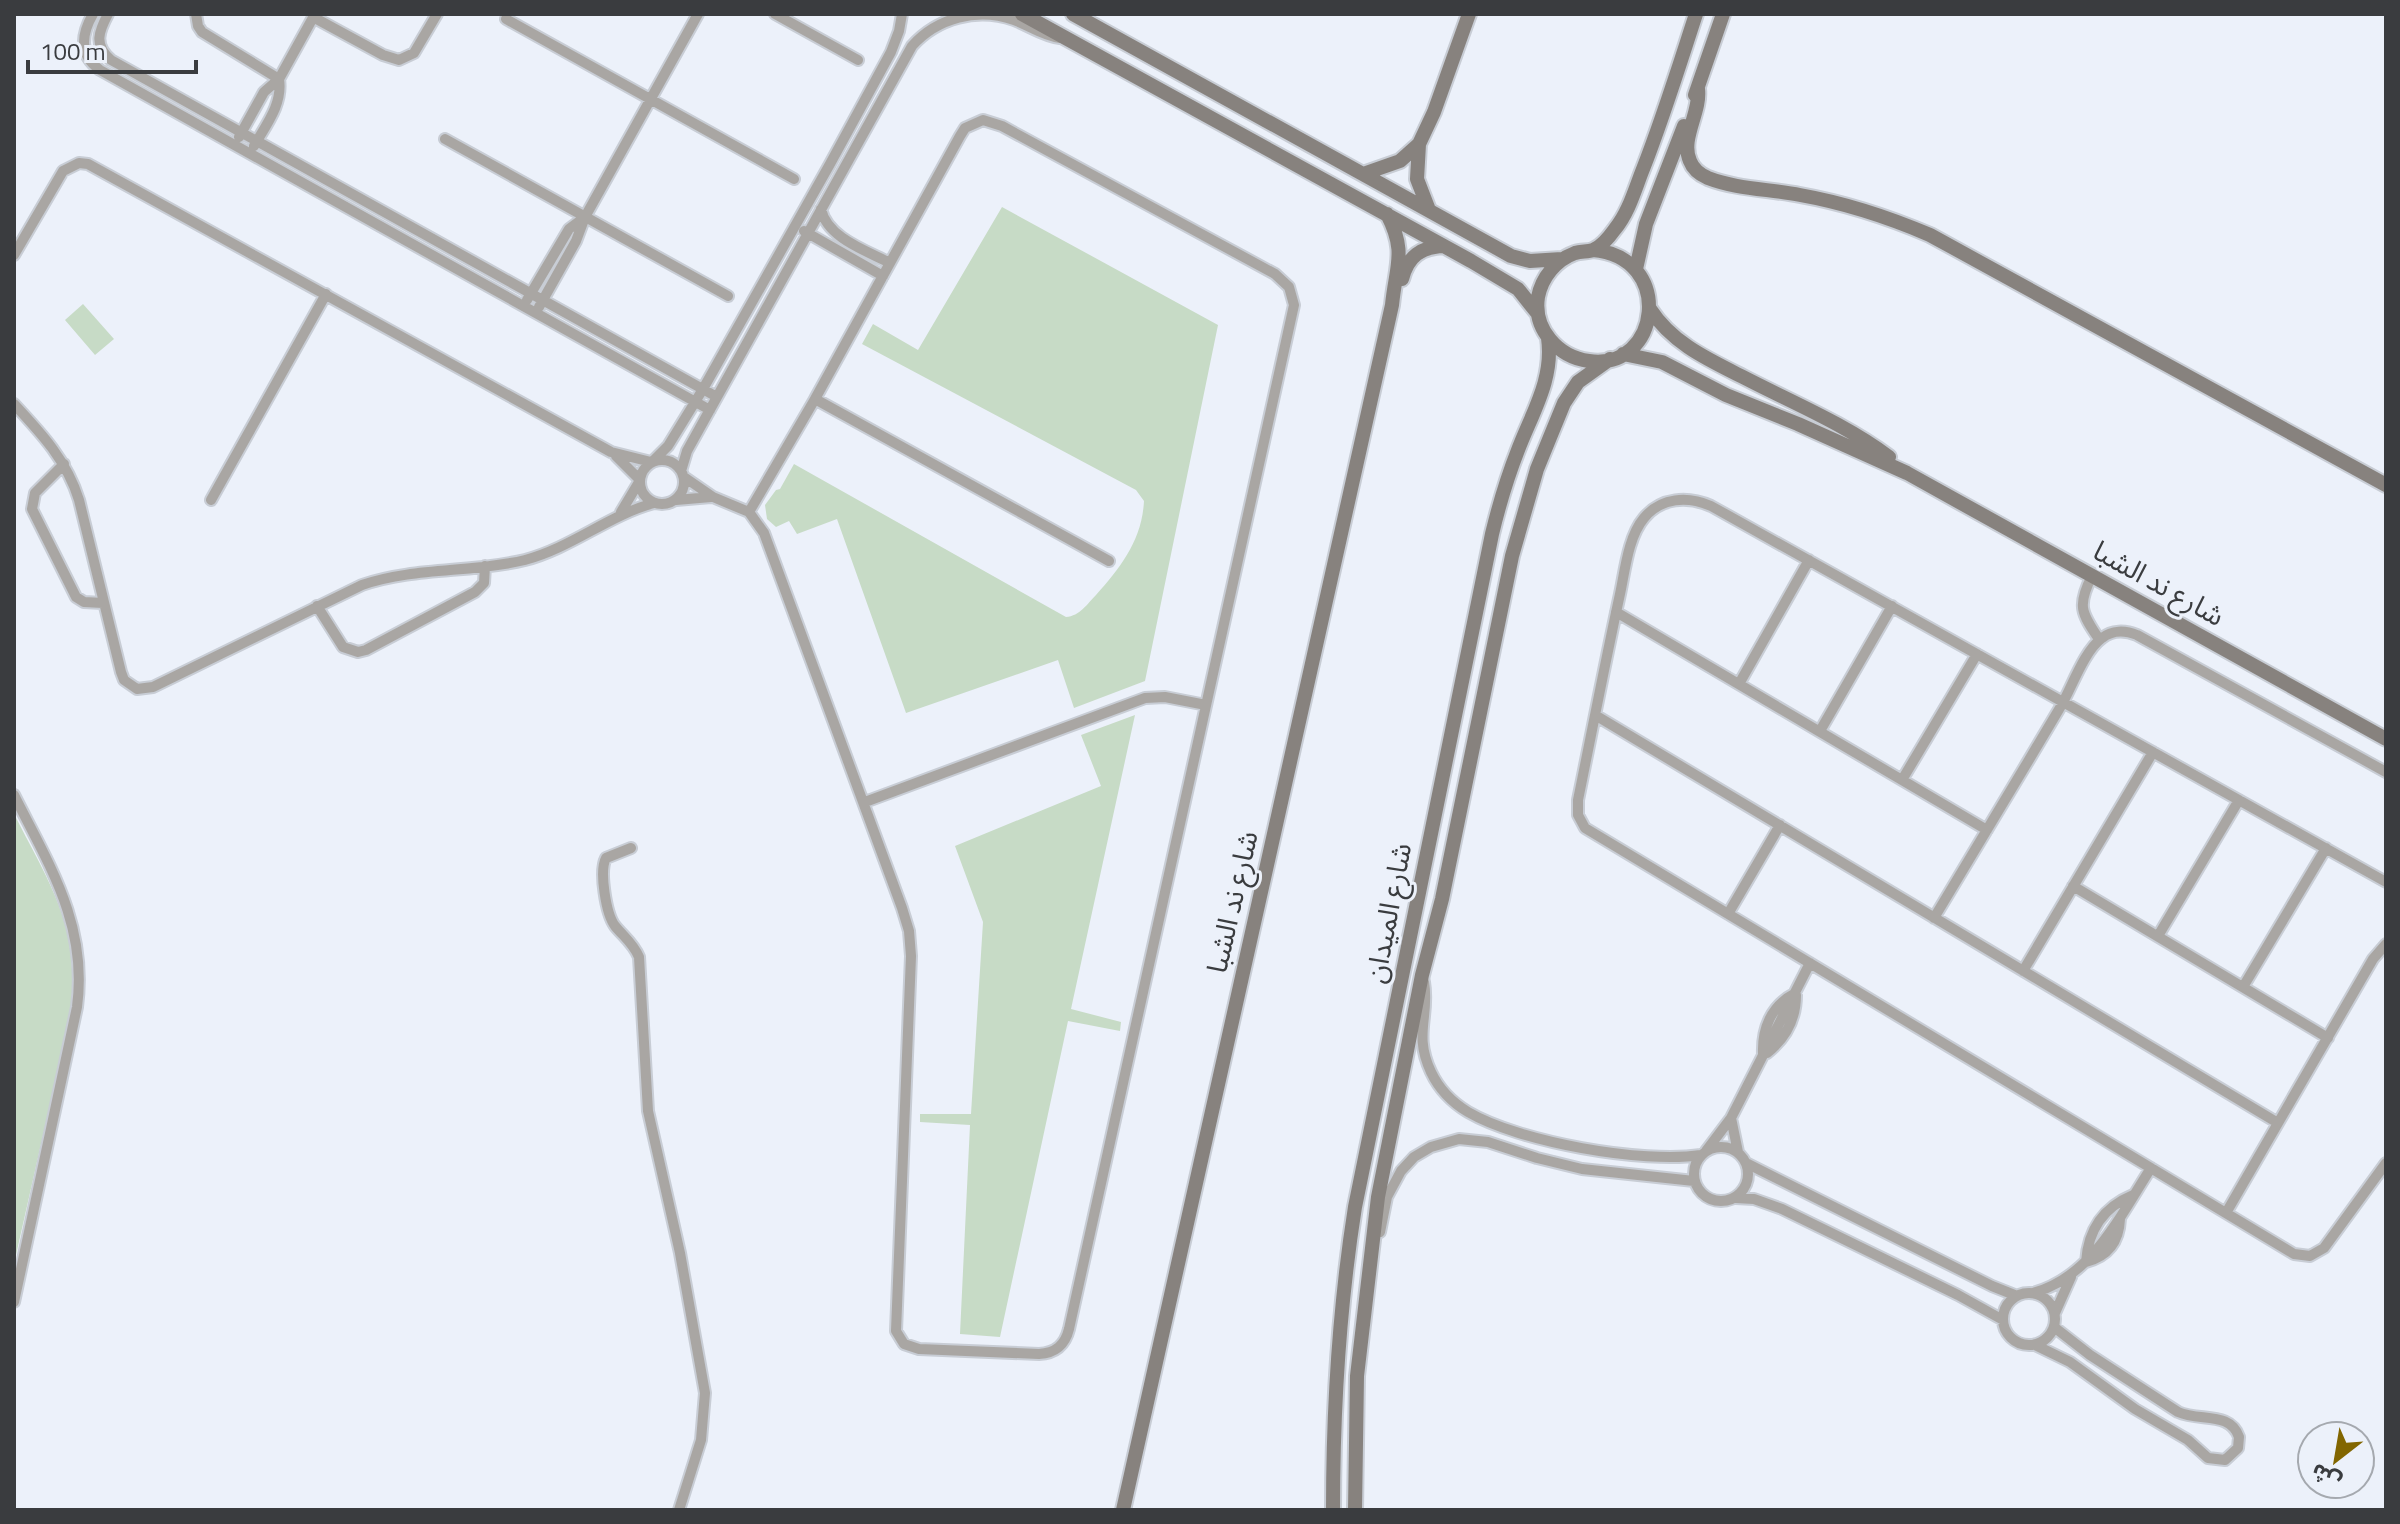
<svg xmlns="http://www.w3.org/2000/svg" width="2400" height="1524" font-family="'Titillium Web','Noto Sans Arabic',sans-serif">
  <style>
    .green { fill: #c7dbc6 }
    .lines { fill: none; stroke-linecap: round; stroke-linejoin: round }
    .street-casing { stroke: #c8cdd5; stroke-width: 14 }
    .secondary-casing { stroke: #c8cdd5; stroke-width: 18 }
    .street { stroke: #a9a6a3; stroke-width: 10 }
    .secondary { stroke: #87827e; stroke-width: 14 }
    .labels { text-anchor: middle; stroke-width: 6; stroke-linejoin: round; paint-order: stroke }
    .street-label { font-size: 28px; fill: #3a3c3f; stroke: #ecf1fa }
  </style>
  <rect width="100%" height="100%" fill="#ecf1fa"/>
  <!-- green -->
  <path class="green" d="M1002,207L1218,325L1145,681L1074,708L1058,660L906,713L837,519L797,534L789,521L776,527L767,519L765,505L776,490L780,489L794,464L1066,617C1080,616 1087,604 1096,595C1121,567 1142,540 1144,501L1136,490L862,344L873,324L918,350Z
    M83,304L114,339L95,355L65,320Z
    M1135,715L1071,1009L1121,1022L1120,1031L1068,1021L1000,1337L960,1334L970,1125L920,1122V1114H971L983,922L955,846L1101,786L1081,735Z
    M14,814C52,888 81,928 70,1015L14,1264Z"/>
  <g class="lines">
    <!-- street casing -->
    <g class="street-casing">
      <path id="street" d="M93,14C81,35 79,55 100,70L710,410
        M108,14C99,31 93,45 111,60L717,397
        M196,14L198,26L202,32L279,79
        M775,14L858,60
        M313,17L383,55L399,60L414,53L437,14
        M506,19L794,179
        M983,120L1002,126L1275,274L1289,287L1294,305L1069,1329C1065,1345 1056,1353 1039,1354L919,1349L904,1344L896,1331L911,956L909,931L902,908L764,533L749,512L815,399L960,136L965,128Z
        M239,137L264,92L279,79L315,14
        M445,139L728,296
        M254,146C266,125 283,104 279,79
        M821,209C827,238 867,251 890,263
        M804,231L883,276
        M14,255L63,171L79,163L88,164L611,452L651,462
        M527,300L569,229L585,217
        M539,307L576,241L585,217L698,14
        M815,399L1109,561
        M14,404C42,434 67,461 79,500L121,672L124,680L137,689L153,687L362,585C414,567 472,573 525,560C571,548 609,515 654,503
        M616,456L639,479
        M640 482a22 22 0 1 1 44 0a22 22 0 1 1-44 0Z
        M653,461L668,446L703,389L830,164L891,52L899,31L902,14
        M64,464L35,493L32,509L76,597L84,602L103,603
        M681,471L687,451L912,46C937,18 977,7 1014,20C1030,26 1043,36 1060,38
        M684,477L713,497L749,512
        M211,500L326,294
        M676,500L711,497
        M621,512L639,482
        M2092,576C2077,605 2081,613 2099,639
        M317,606L343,647L358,652L366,650L475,592L484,583L485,566
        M1616,612L1987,830
        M1739,684L1809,560
        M1595,715L2278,1123
        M1820,731L1892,606
        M1902,780L1977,654
        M14,795C49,865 88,925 77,1007L14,1302
        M865,802L1145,698L1165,697L1206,705
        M631,848L606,858C599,871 606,914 615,926C624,937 633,943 639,957L648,1111L680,1253L705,1393L701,1440L679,1510
        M2386,882L1711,506C1688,496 1661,497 1644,518C1628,537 1625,571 1620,594C1605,663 1592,731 1578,800V815L1585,828L2294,1254L2310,1256L2324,1248L2386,1163
        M2073,886L2328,1038
        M1728,914L1780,825
        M1934,918C1976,848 2019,777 2061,706C2072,687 2084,651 2102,638C2112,630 2125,630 2137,635L2386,772
        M2158,936L2239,800
        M2023,971L2153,752
        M1424,982C1430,1016 1413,1034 1431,1072C1439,1089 1453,1103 1468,1112C1519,1142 1643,1164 1701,1155
        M2243,987L2326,848
        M1767,1053C1786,1038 1796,1019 1796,995
        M1763,1054C1762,1029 1771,1006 1794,994
        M1731,1118L1738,1152
        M1694 1174a27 27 0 1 1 54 0a27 27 0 1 1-54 0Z
        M1706,1151L1731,1118L1810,963
        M1746,1163L1992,1286L2017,1296
        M1736,1198L1754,1199L1782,1209L1958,1295L2003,1320
        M2226,1213L2373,959L2386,944
        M2120,1219C2119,1242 2108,1256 2086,1262C2088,1230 2104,1207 2133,1195
        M1380,1232L1387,1197L1401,1171L1414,1157L1431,1147L1459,1139L1488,1142L1537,1158L1582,1169L1694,1181
        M2003 1319a26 26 0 1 1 52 0a26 26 0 1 1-52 0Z
        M2033,1293C2092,1277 2120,1216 2151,1168
        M2055,1313L2071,1277
        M2035,1345L2070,1362L2135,1409L2188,1440L2208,1458L2225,1460L2238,1448L2239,1437C2230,1411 2200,1422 2178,1412L2090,1355L2054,1327"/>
    </g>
    <!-- secondary casing -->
    <g class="secondary-casing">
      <path id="secondary" d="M1022,14L1471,261L1518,289L1538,314
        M1073,14L1511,256L1530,261L1562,259
        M1698,89C1701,112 1680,139 1690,161C1693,169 1701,175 1708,178C1736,189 1770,189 1800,195C1845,203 1888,217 1930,235L2386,485
        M1695,95L1723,14
        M1363,174L1400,161L1419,144
        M1429,210L1417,179L1419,144L1434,112L1469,14
        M1593,250C1675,257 1661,371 1589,361C1558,357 1533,329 1538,297C1542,277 1556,260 1575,253C1581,251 1588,252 1593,250C1601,247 1610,236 1615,229C1629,212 1635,189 1643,169C1663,118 1679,66 1696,14
        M1636,269L1646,224L1684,126
        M1402,279C1408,256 1421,247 1444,246
        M1650,309C1672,343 1707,359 1743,377C1791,402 1845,424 1889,457
        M1623,354L1662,362L1726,395L1798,424L1907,473L2386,739
        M1123,1510L1392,305C1396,265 1407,252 1387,214
        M1333,1510C1333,1408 1339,1308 1355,1207L1492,534C1499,505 1507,478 1518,450C1532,413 1554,379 1548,338
        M1355,1510L1357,1376L1378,1197L1422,975L1442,899L1512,556L1537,469L1564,403L1578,382L1610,359"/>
    </g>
    <!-- street -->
    <use href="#street" class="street"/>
    <!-- secondary -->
    <use href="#secondary" class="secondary"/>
  </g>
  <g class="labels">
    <!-- street labels -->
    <g class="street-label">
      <text transform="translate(2159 583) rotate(29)" y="10">شارع ند الشبا</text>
      <text transform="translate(1232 902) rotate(-77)" y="10">شارع ند الشبا</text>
      <text transform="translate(1388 913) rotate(-79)" y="10">شارع الميدان</text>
    </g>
  </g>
  <!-- border -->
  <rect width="2400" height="1524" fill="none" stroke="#3a3c3f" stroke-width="32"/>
  <!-- north arrow -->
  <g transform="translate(2336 1460) rotate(211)"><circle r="38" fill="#ecf1fa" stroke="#a5a9af" stroke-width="2"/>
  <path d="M0-6L14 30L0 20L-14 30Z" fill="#826600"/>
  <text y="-12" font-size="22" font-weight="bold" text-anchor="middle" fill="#3a3c3f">ش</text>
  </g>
  <!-- scale -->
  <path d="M28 60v12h168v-12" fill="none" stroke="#3a3c3f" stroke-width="4"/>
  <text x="40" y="60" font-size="24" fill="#3a3c3f" stroke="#ecf1fa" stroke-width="6" paint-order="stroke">100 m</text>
</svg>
